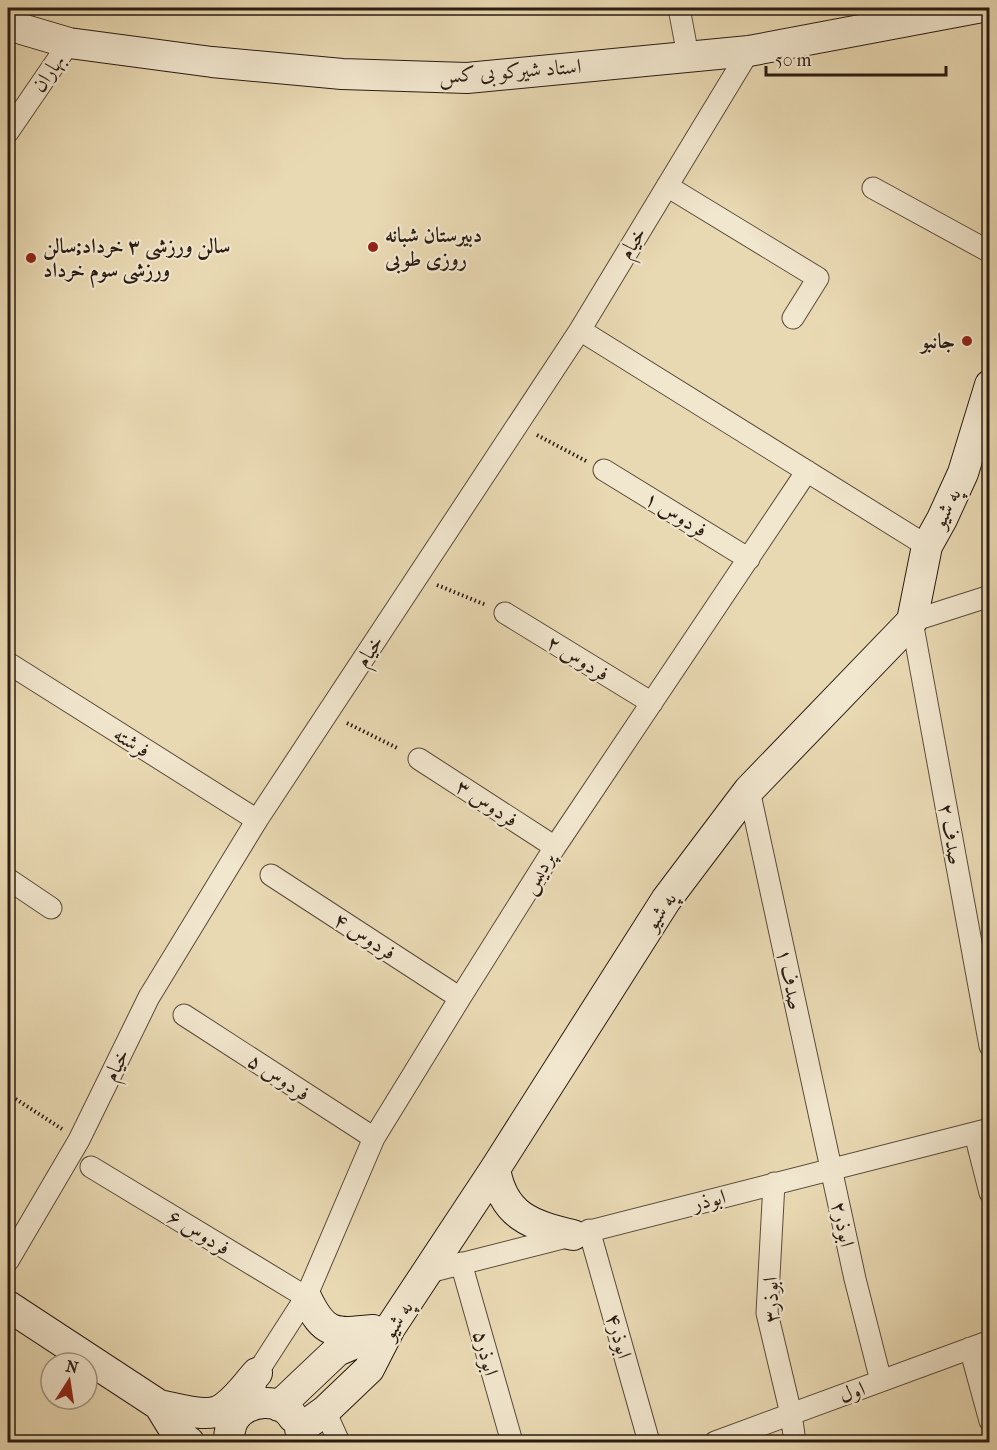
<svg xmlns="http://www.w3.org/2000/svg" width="997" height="1450" font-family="'IM FELL French Canon',Amiri,serif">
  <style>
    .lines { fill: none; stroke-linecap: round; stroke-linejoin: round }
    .street-casing { stroke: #5a4b3a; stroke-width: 23 }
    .secondary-casing { stroke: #2a1c12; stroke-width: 32 }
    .path { stroke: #2a1c12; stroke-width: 4; stroke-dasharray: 1.5 3; stroke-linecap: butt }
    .street { stroke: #f1e6ce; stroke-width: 21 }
    .secondary { stroke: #f1e6ce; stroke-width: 30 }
    .poi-dot { fill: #8f2418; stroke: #f1e6ce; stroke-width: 2 }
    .labels { text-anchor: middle; stroke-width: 4.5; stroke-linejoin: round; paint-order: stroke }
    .street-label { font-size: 21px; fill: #2a1c12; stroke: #f1e6ce }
    .poi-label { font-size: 21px; font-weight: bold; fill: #2a1c12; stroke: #f1e6ce; text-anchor: start }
  </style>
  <rect width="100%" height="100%" fill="#e9d9b3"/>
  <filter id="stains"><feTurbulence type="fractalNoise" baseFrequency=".00333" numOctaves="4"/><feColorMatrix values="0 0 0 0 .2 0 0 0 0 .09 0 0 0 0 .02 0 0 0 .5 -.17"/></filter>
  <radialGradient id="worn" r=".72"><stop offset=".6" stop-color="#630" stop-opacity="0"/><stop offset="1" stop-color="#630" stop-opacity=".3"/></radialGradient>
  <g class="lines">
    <!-- street casing -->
    <g class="street-casing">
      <path id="street" d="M679,8L688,56
        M8,132L69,43
        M667,186L818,278L793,318
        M873,188L990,252
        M580,330L927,546
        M604,470L749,559
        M990,596L912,621L990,1046
        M505,613L652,703
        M8,663L257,820
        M419,759L555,847
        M749,790L855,1279L881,1381
        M271,875L460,998
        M8,879L51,908
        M184,1015L374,1138
        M975,1134L990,1193
        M91,1167L306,1297
        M774,1183L767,1313L791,1414L795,1442
        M589,1230L649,1442
        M8,1261L79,1140L149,997L257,820L580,330L749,51
        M461,1263L512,1442
        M429,1272L990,1129
        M970,1348L990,1421
        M255,1387L257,1373L306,1297L374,1138L460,998L555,847L807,471
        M325,1411L339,1442
        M715,1442L990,1341"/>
    </g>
    <!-- secondary casing -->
    <g class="secondary-casing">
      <path id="secondary" d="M8,25L69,43L212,62L342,74L467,78L749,51L977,8
        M495,1169C503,1216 531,1225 573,1235
        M306,1297C324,1335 334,1334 373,1330
        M8,1306L159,1405L175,1431L189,1442
        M159,1405C175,1408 206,1418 220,1410C235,1402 246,1385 257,1373
        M279,1406L337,1351L390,1328
        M300,1429L325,1411L369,1369L390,1328L495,1169L666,900L749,790L912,621L927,546L942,519L963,473L990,385
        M229,1442C229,1435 230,1426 234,1419C247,1400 280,1396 293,1417"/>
    </g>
    <!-- path -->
    <path class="path" d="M537,435L586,461
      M437,585L486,605
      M347,723L399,749
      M8,1094L62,1129"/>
    <!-- street -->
    <use href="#street" class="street"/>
    <!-- secondary -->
    <use href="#secondary" class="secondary"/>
  </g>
  <!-- markers -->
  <g class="poi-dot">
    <circle cx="373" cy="247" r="6"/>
    <circle cx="31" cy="258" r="6"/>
    <circle cx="967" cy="341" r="6"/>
  </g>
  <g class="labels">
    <!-- street labels -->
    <g class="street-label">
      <text transform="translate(510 71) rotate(-4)" y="7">استاد شیرکو بی کس</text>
      <text transform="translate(48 73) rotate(-55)" y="7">بهاران</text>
      <text transform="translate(632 243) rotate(-59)" y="7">خیام</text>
      <text transform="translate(946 508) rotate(-64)" y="7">په شیو</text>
      <text transform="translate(676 514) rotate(31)" y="7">فردوس ۱</text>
      <text transform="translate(369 651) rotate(-57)" y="7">خیام</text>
      <text transform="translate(578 658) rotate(31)" y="7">فردوس ۲</text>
      <text transform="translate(132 742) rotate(32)" y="7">فرشته</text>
      <text transform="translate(487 803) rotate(33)" y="7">فردوس ۳</text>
      <text transform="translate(951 834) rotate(80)" y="7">صدف ۲</text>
      <text transform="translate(538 873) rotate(-58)" y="7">پردیس</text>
      <text transform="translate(660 911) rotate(-56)" y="7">په شیو</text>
      <text transform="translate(365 936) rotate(33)" y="7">فردوس ۴</text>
      <text transform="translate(790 979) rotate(78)" y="7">صدف ۱</text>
      <text transform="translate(116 1065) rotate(-64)" y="7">خیام</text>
      <text transform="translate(279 1077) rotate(33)" y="7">فردوس ۵</text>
      <text transform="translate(709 1200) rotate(-14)" y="7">ابوذر</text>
      <text transform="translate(843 1224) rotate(78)" y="7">ابوذر۲</text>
      <text transform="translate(199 1232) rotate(31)" y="7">فردوس ۶</text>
      <text transform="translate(771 1300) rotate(-92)" y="7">ابوذر۳</text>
      <text transform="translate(397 1320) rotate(-58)" y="7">په شیو</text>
      <text transform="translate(619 1336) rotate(74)" y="7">ابوذر۴</text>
      <text transform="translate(486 1353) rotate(75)" y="7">ابوذر۵</text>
      <text transform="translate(852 1392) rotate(-20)" y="7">اول</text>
    </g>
    <!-- poi labels -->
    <g class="poi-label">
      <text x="385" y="242">دبیرستان شبانه<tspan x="385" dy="24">روزی طوبی</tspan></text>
      <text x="43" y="253">سالن ورزشی ۳ خرداد;سالن<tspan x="43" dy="24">ورزشی سوم خرداد</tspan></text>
      <text x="955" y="348" text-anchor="end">جانبو</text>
    </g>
  </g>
  <!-- margin -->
  <rect width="997" height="1450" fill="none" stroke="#e9d9b3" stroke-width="30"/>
  <rect x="9" y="9" width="979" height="1432" fill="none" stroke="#2a1c12" stroke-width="3"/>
  <rect x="15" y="15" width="967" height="1420" fill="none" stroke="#2a1c12" stroke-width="1.5"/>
  <!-- north arrow -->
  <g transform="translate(69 1381) rotate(12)"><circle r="28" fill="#f1e6ce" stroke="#a19583" stroke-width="1.5"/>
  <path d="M0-4.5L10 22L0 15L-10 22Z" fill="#8f2418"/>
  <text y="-9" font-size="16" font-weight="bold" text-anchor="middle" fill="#2a1c12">N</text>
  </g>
  <!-- scale -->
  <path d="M766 66v9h180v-9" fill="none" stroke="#2a1c12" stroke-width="3"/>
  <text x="775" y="66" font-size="18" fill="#2a1c12" stroke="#f1e6ce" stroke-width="4.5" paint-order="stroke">50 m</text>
  <rect width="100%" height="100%" filter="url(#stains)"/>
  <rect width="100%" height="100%" fill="url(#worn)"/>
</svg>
